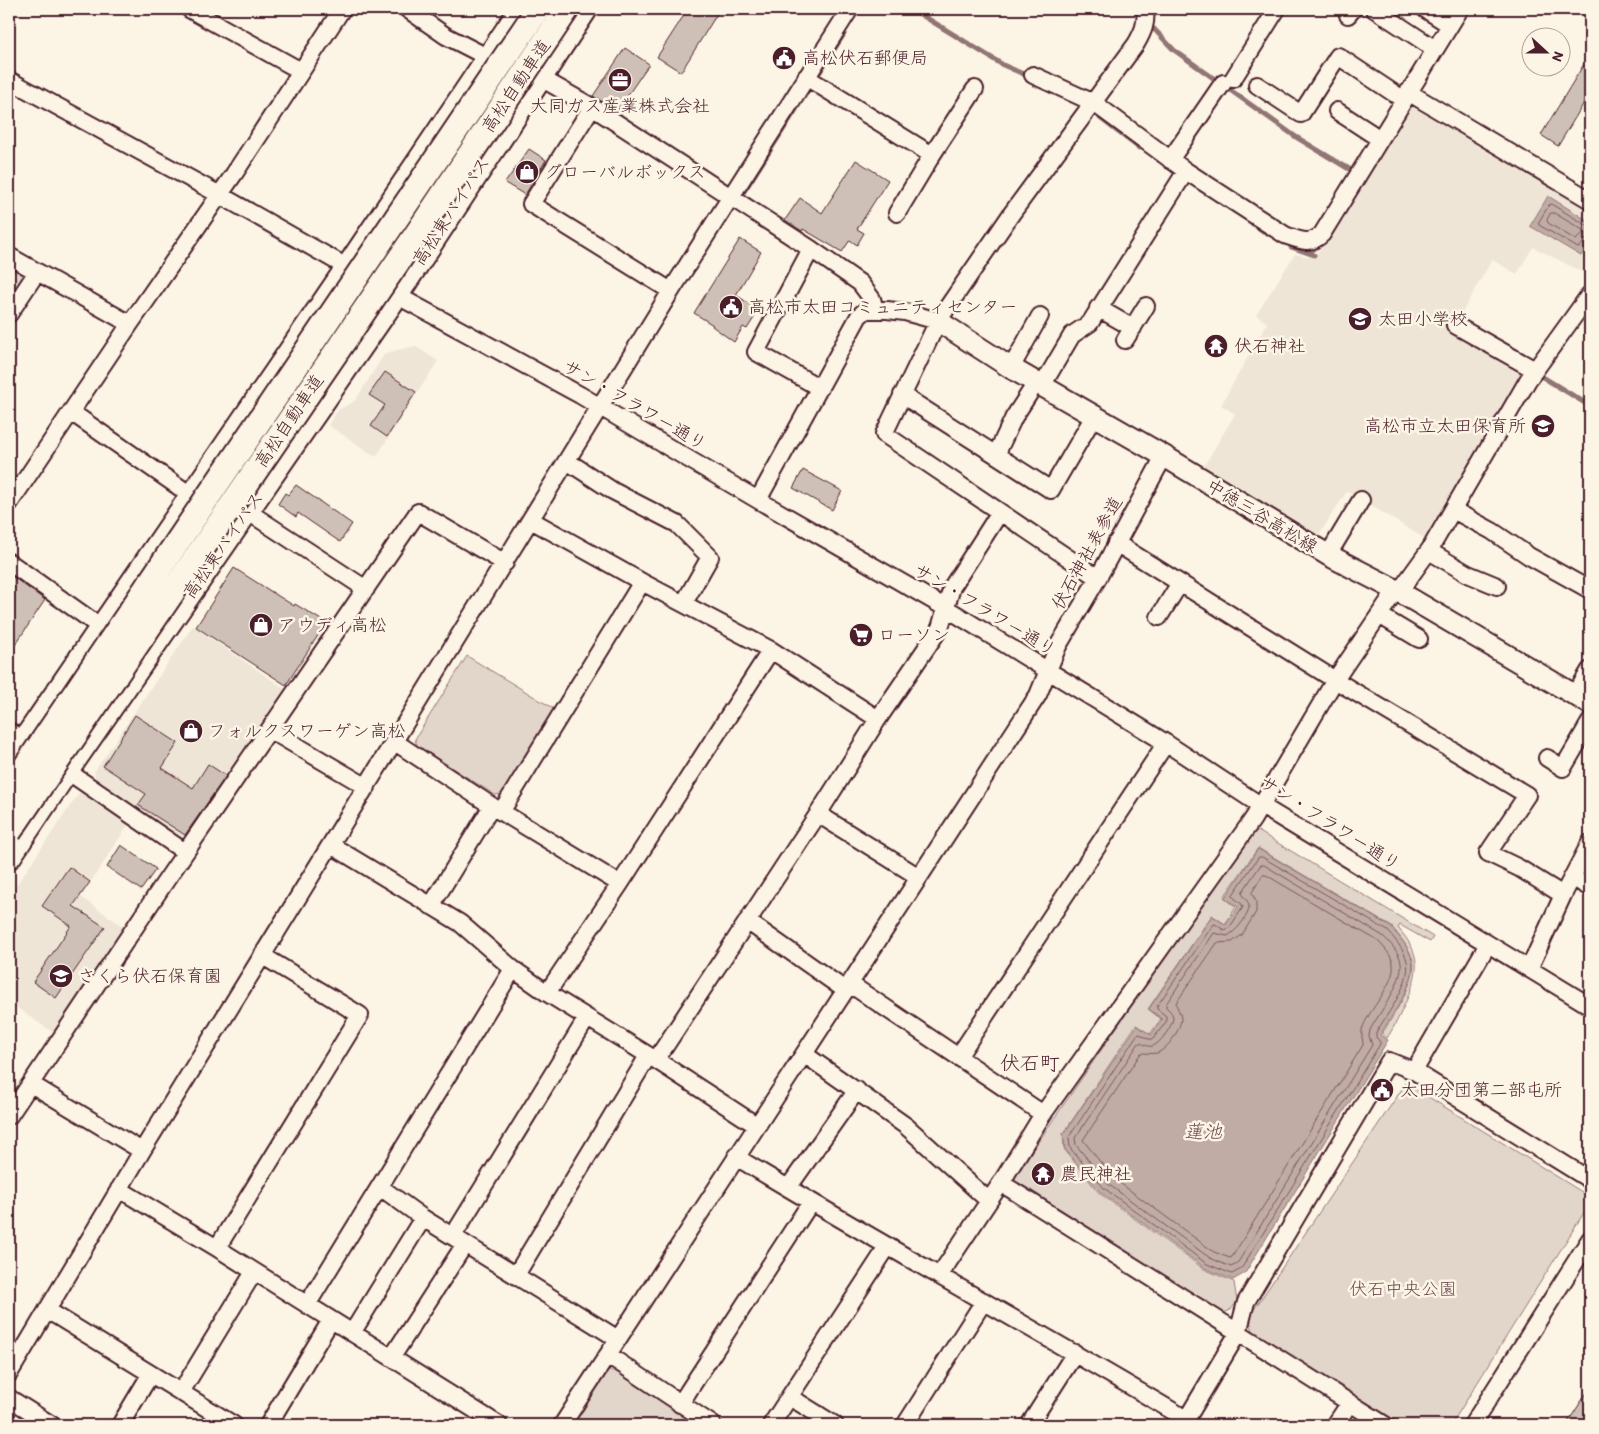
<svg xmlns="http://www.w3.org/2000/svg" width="1599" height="1434" font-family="Itim,'Klee One',sans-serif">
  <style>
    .built { fill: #eee5d7 }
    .green { fill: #e2d5ca; stroke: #967a7a }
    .water { fill: #c0aca5; stroke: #917474 }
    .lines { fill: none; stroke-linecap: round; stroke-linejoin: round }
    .shore { stroke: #79575c; stroke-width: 1 }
    .stream { stroke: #917474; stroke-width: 5 }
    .building { fill: #cfc0b7; stroke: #4a1f2b }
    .minor-casing { stroke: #4a1f2b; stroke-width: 20 }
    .major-casing { stroke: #4a1f2b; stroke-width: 24 }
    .highway-casing { stroke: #4a1f2b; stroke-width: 28 }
    .minor { stroke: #fcf5e5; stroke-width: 16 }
    .major { stroke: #fcf5e5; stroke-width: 20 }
    .highway { stroke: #fcf5e5; stroke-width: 24 }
    .highway-bridge-casing { stroke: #4a1f2b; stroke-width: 28; stroke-linecap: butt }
    .highway-bridge { stroke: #fcf5e5; stroke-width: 24 }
    .labels { text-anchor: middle; stroke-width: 5; stroke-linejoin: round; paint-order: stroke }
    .poi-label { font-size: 18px; fill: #4a1f2b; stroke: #fcf5e5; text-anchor: start }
    .street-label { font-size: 18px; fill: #4a1f2b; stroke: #fcf5e5 }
    .park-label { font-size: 18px; fill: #704c53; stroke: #fcf5e5 }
    .water-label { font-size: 19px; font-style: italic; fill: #6d4950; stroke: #fcf5e5 }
    .quarter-label { font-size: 20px; fill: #4a1f2b; stroke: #fcf5e5 }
  </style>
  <rect width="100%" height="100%" fill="#fcf5e5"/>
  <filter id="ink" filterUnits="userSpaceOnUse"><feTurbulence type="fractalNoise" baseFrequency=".02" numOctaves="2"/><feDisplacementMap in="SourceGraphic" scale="10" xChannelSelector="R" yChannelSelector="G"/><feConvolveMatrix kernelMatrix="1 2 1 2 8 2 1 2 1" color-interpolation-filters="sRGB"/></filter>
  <g filter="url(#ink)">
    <!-- built -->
    <path class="built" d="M1414,100L1590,206V276L1533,247L1517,274L1492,260L1451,332L1521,371L1523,375L1427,540L1347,491L1317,538L1202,469L1235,414L1221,405L1267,323L1256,315L1295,254L1314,258Z
      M415,346L438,361L376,457L328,425L338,410L355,401L385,353Z
      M193,626L288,691L186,841L97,781L94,772Z
      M85,792L130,822L81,897L127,929L55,1034L10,1003H9V896L79,793Z"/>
    <!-- green -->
    <path class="green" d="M9,262L27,273L9,299Z
      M467,656L556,710L503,794L495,795L417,746L415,739Z
      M1258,831L1433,937L1430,942L1400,925L1398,928C1421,954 1420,969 1407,999C1401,1013 1395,1026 1387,1038L1382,1034C1392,1017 1418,980 1413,960C1409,947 1400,937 1392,927L1258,848L1224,897L1236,907L1225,924L1212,915L1148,1009L1161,1019L1150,1034L1136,1025L1063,1134L1064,1149L1099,1193L1204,1269L1234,1282L1237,1302L1231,1309L1224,1313L1015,1184L1014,1177L1250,833Z
      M1406,1083L1590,1197V1203L1451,1425H1403L1254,1335L1249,1317Z
      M604,1371H615L697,1425H568Z"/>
    <!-- water -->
    <path class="water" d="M1548,196L1590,222V241L1581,256L1530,226Z
      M1258,849L1391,927C1399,937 1409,947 1412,960C1417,983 1391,1016 1380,1035L1388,1040L1245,1273L1233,1280L1205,1268L1100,1192L1065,1149L1063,1135L1137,1026L1151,1035L1162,1019L1149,1009L1212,916L1226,925L1238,907L1225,898Z"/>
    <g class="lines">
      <!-- shore -->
      <path class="shore" d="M1551,213H1554L1583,230V233L1576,240L1548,223L1547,220Z
        M1590,225H1586L1551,204L1549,205L1538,223L1539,225L1578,248L1580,247L1585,240L1590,239
        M1259,857H1262L1388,931C1395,940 1404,949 1407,961C1412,983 1386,1015 1376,1033V1037L1380,1042V1044L1241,1269L1232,1274L1207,1264L1104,1188L1070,1148L1069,1137L1137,1035L1140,1034L1148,1039H1153L1166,1022V1016L1157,1009V1006L1213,925L1215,924L1224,930L1230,927L1243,907L1241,903L1234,898L1233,895Z
        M1261,865H1264L1383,936C1390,943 1399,952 1401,962C1404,982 1379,1013 1370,1030L1369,1036L1372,1045L1237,1264L1231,1267L1210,1258L1108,1184L1076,1145L1075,1138L1139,1043H1141C1145,1045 1148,1047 1153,1046C1160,1044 1174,1024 1173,1017C1172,1012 1169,1010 1166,1007V1004L1214,933L1227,936C1235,933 1249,916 1249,907C1249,901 1244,898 1242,893Z
        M1263,875H1266L1378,941C1384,948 1392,955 1393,964C1396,984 1367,1011 1362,1030C1361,1035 1363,1040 1363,1045L1232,1257L1230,1258L1214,1252L1113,1178L1083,1140L1141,1053C1146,1053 1151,1054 1157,1053C1168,1049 1181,1029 1181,1018C1180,1012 1177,1008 1176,1003L1217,943L1232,942L1242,935L1256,912V902L1252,893Z"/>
      <!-- stream -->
      <path class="stream" d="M912,9L1003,65L1030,77
        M1154,29L1174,50L1296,137L1349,169
        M1100,118L1139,148
        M743,193L844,34
        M1253,224L1263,231
        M1291,247L1314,255
        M1309,253L1320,244
        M1541,376L1590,406"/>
    </g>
    <!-- building -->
    <path class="building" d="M688,9H720L681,72L657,57Z
      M625,48L649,64L617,111L593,96Z
      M1590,54V93L1558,146L1541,135Z
      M529,149L546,160L525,195L505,183Z
      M856,160L888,180L857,229L864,233L857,245L850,240L842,252L803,229L802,231L785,220L800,198L822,213Z
      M740,239L761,252L736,295L759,310L747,329L743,327L734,342L712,326L713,325L694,313Z
      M385,372L416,392L387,437L371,426L385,405L369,395Z
      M803,470L842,491L832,510L793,488Z
      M296,485L352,524L340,542L298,513L296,517L278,504L285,493L288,495Z
      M234,568L294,606L295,604L326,623L286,685L196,627Z
      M9,574L45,600L9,654Z
      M135,715L178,743L162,768L193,788L208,764L226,776L185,835L138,805L146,794L103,766Z
      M121,845L156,869L141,890L107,867Z
      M69,867L90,882L73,906L105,927L56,998L33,982L71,926L42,906Z
      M1590,1388V1425H1566Z"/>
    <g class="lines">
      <!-- minor casing -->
      <g class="minor-casing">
        <path id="minor" d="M189,9L301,71
          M407,9L446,36L489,58
          M1374,9L1435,49
          M1425,9L1450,25
          M1348,15L1353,9
          M1033,75L1094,103L1186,171L1285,235C1299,240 1310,246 1322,234L1460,9
          M539,77L592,107L811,249L860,283L872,299L875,310
          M806,77L932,155L897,213
          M1233,79L1277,9
          M9,80L220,195L396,295L580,395L758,500L946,608L1166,743L1260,805L1590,1006
          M1257,85L1301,114L1338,56L1404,100
          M1408,92L1590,200
          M592,107L531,204L671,291
          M1337,111L1380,139
          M932,155L975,89
          M1170,160L1223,83
          M811,249L756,352L820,388
          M9,256L130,324
          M1098,308L1133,328
          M9,314L37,272
          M1455,325L1535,370
          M1125,340L1146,306
          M1011,368L1040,316
          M1042,386L1072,335L1090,323L1186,171
          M902,395L1051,490L1094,416
          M71,412L192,496
          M996,455L1014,417L1036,383
          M567,461L613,491L677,524L710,557L684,603
          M758,500L859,316L866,310H887L905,312L938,321
          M9,504L130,324L234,174L342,9
          M1453,510L1492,531L1529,556L1590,590
          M247,511L366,589
          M531,520L642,582L771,650L878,719
          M1116,543L1335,680L1527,795L1488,853L1519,868L1563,895
          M1429,551L1468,574L1497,586
          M1328,555L1361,500
          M9,562L102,628
          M1098,578L884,434L938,321L1012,213L1136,44C1143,32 1147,23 1145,9
          M1399,592L1430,549L1528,380L1590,294
          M1379,615L1419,639
          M1159,617L1180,583
          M1575,695L1590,670
          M270,730L367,787
          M9,731L33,748
          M395,742L492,806L620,884
          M1547,758L1563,768L1590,722
          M57,764L185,852
          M501,812L642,582
          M818,814L919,877
          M331,845L460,923L513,969L547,993L656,1060L756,1125
          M1572,877L1590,888
          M431,906L492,806
          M747,921L845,990
          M1529,969L1563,895L1590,843
          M850,984L1043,1114
          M547,993L620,884L771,650
          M804,1054L906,1126L989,1201
          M958,1057L1166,743
          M656,1060L818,814L878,719L940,628L952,587L1000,512
          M1414,1071L1590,1180
          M31,1084L142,1151
          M9,1116L163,885L418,512L505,563
          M736,1157C885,1247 1037,1330 1186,1419
          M1001,1183L1385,1425
          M380,1187L423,1218L618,1339
          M788,1188L857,1090
          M119,1189L217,1248L499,1425
          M453,1236L587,1018
          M217,1248L360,1015L263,956
          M516,1275L648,1056
          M939,1276L1001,1183L1043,1114L1253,819L1335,680L1396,590
          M307,1305L513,969
          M47,1310L234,1425
          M352,1333L423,1218
          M608,1355L713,1425
          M392,1357L465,1244
          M9,1374L142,1151L671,291L850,9
          M181,1392L254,1272
          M790,1397L835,1425
          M9,1398L52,1425
          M680,1404L811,1202
          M120,1425L150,1375
          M268,1425L331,1320
          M562,1425L1038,695L1058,646L1098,578L1164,456
          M771,1425L888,1246
          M905,1425L984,1301
          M1029,1425L1075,1353
          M1183,1425L1238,1333L1246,1302L1389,1061L1414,1071L1488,944
          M1335,1425L1349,1404
          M1472,1425L1590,1239"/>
      </g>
      <!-- major casing -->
      <g class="major-casing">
        <path id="major" d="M938,321L1011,368L1164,456L1328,555L1396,590L1590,704"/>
      </g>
      <!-- highway casing -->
      <g class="highway-casing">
        <path id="highway" d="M9,764L348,268L522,9
          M9,856L66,771L396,295L585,9"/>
      </g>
      <!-- minor -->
      <use href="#minor" class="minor"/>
      <!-- major -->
      <use href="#major" class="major"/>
      <!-- highway -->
      <use href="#highway" class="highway"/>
      <!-- highway-bridge casing -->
      <g class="highway-bridge-casing">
        <path id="highway-bridge" d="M9,791L538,9
          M9,832L418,232L567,9"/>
      </g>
      <!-- highway-bridge -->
      <use href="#highway-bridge" class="highway-bridge"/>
    </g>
  </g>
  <!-- icons -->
  <defs>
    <g id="civic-disc" transform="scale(1.25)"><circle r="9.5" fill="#4a1f2b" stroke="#fcf5e5"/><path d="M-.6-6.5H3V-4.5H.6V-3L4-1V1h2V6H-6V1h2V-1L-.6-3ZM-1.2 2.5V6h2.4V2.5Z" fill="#fff"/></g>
    <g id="office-disc" transform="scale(1.25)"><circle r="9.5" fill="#4a1f2b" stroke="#fcf5e5"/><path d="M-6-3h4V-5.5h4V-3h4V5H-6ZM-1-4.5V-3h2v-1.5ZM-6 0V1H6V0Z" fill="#fff"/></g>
    <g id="shop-disc" transform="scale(1.25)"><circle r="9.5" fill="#4a1f2b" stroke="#fcf5e5"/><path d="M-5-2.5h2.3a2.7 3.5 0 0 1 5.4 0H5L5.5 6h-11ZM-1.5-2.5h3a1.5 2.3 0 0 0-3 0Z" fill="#fff"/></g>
    <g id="school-disc" transform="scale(1.25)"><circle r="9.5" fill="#4a1f2b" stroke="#fcf5e5"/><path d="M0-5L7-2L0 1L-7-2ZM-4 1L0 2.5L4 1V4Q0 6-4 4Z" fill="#fff"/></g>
    <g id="temple-disc" transform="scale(1.25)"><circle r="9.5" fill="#4a1f2b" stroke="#fcf5e5"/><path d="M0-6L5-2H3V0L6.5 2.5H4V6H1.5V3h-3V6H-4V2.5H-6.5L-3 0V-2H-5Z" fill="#fff"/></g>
    <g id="supermarket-disc" transform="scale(1.25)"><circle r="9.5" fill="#4a1f2b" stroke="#fcf5e5"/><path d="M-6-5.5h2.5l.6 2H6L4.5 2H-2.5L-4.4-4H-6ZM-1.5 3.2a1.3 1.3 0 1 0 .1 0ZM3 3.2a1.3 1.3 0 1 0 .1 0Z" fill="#fff"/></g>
  </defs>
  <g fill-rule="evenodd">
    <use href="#civic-disc" x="784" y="58"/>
    <use href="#office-disc" x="620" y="80"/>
    <use href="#shop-disc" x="527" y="172"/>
    <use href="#civic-disc" x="731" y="307"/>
    <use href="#school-disc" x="1360" y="319"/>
    <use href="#temple-disc" x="1216" y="346"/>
    <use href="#school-disc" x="1543" y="426"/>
    <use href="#shop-disc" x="261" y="625"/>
    <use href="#supermarket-disc" x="861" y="635"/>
    <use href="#shop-disc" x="191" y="731"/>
    <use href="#school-disc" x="61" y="976"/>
    <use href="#civic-disc" x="1382" y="1090"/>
    <use href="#temple-disc" x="1043" y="1174"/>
  </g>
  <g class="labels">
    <!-- poi labels -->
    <g class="poi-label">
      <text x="802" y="64">高松伏石郵便局</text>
      <text x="620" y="112" text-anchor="middle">大同ガス産業株式会社</text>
      <text x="544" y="178">グローバルボックス</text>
      <text x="748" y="313">高松市太田コミュニティセンター</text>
      <text x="1378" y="325">太田小学校</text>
      <text x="1234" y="352">伏石神社</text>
      <text x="1526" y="432" text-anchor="end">高松市立太田保育所</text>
      <text x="278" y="631">アウディ高松</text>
      <text x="878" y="641">ローソン</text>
      <text x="208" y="737">フォルクスワーゲン高松</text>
      <text x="78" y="982">さくら伏石保育園</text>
      <text x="1400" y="1096">太田分団第二部屯所</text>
      <text x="1060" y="1180">農民神社</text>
    </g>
    <!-- street labels -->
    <g class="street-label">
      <text transform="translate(516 86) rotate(-56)" y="6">高松自動車道</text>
      <text transform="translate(451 211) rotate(-57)" y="6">高松東バイパス</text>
      <text transform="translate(635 405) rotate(30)" y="6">サン・フラワー通り</text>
      <text transform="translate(289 421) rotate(-56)" y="6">高松自動車道</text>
      <text transform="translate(1262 516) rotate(31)" y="6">中徳三谷高松線</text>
      <text transform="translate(223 545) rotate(-55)" y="6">高松東バイパス</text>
      <text transform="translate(1087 553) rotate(-61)" y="6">伏石神社表参道</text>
      <text transform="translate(985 610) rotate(31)" y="6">サン・フラワー通り</text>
      <text transform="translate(1330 823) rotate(32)" y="6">サン・フラワー通り</text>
    </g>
    <!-- park labels -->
    <g class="park-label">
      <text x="1403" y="1295">伏石中央公園</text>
    </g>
    <!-- water labels -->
    <g class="water-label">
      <text x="1203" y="1138">蓮池</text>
    </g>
    <!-- quarter labels -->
    <g class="quarter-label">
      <text x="1030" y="1070">伏石町</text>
    </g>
  </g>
  <!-- margin -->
  <rect width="1599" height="1434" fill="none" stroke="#fcf5e5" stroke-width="30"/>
  <rect x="15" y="15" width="1569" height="1404" fill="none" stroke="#4a1f2b" stroke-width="2" filter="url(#ink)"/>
  <!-- north arrow -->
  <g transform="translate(1546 52) rotate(111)"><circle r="24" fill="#fcf5e5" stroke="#b59f9b"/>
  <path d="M0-4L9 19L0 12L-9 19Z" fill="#4a1f2b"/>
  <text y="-8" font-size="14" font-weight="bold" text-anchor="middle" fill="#4a1f2b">N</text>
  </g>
</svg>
